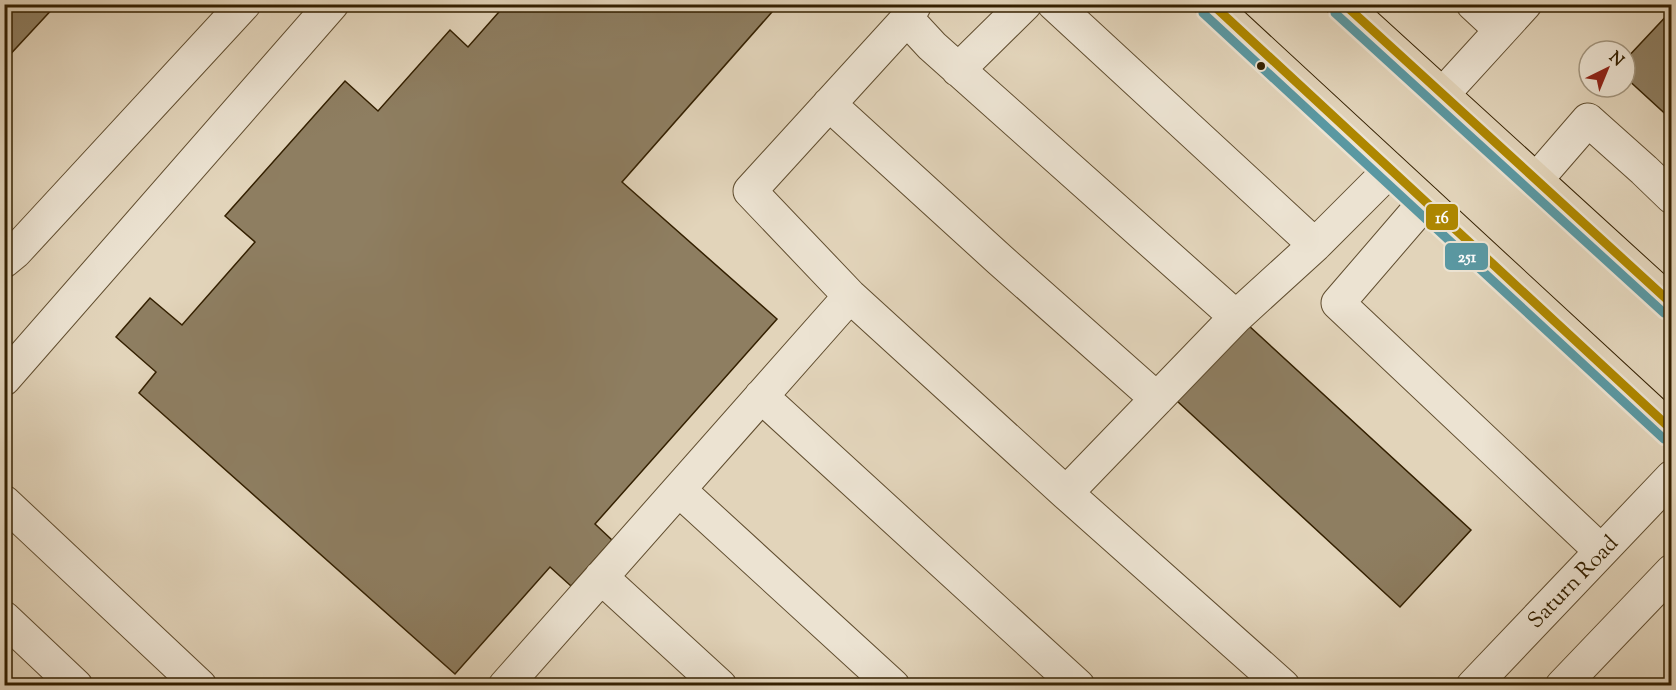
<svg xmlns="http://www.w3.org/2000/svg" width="1676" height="690" font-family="'Sorts Mill Goudy',serif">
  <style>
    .building { fill: #8e7e61; stroke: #342001; stroke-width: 1.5 }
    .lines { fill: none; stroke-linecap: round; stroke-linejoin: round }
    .minor-casing { stroke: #604d2f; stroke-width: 35 }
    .major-casing { stroke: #342001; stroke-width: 35 }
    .minor { stroke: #ece3d2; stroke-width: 33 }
    .major { stroke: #e2d4ba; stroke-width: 33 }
    .bus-1-casing { stroke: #ece3d2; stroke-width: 14 }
    .bus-2-casing { stroke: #ece3d2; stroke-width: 14 }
    .bus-1 { stroke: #ae8700; stroke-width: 9 }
    .bus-2 { stroke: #5a98a2; stroke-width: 9 }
    .bus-dot { fill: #342001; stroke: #ece3d2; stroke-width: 2 }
    .labels { text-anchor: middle; stroke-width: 6; stroke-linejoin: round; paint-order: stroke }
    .street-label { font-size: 22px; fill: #342001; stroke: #ece3d2 }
    .line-badge { stroke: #ece3d2; stroke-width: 2 }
    .badge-label { font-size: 16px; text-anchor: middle; font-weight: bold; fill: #fff }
  </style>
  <rect width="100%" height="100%" fill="#e2d4ba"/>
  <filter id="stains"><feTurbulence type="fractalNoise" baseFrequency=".00333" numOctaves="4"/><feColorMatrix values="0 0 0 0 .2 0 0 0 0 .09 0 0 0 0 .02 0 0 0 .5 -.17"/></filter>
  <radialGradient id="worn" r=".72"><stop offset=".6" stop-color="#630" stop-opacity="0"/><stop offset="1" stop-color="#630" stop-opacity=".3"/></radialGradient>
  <!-- building -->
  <path class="building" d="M4,4H57L4,61Z
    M506,4H779L622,182L777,319L595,524L612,540L571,586L550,567L455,674L139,393L156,372L116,337L150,298L182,325L255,242L225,216L345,81L378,111L450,30L468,47Z
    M1672,10V120L1625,77V60Z
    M1248,325L1471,530L1400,607L1177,401Z"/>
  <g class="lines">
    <!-- minor casing -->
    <g class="minor-casing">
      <path id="minor" d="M915,4L907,19L750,191L850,296L1066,493L1283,686
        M1054,4L1315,245
        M1473,4L1501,30
        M907,19L932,46L1236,317
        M958,70L1025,4
        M1442,95L1525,4
        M829,104L999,259L1157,399
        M1536,180L1588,120L1644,170L1672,197
        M1425,202L1338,303L1601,551
        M4,261L15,252L244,4
        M4,379L332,4
        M761,396L1078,686
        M679,490L893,686
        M1066,493L1236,317L1315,245L1390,170
        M4,502L200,686
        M601,577L720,686
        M4,618L76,686
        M505,686L850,296
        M1473,686L1672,477
        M1562,686L1672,571"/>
    </g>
    <!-- major casing -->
    <g class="major-casing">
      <path id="major" d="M1211,4L1672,430
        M1343,4L1672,304"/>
    </g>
    <!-- minor -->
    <use href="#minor" class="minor"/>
    <!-- major -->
    <use href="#major" class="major"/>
    <!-- bus-1 casing -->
    <g class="bus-1-casing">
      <path id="bus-1" d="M1212,4L1672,430
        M1344,4L1672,304"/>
    </g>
    <!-- bus-2 casing -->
    <g class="bus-2-casing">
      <path id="bus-2" d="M1203,13L1664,439
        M1335,13L1664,313"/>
    </g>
    <!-- bus-1 -->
    <use href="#bus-1" class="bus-1"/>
    <!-- bus-2 -->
    <use href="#bus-2" class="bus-2"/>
  </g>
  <!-- markers -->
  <circle class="bus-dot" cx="1261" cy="66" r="5"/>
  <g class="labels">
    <!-- street labels -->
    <g class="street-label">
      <text transform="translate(1572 581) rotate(-46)" y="8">Saturn Road</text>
    </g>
  </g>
  <g class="line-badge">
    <rect x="1425" y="203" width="34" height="28" rx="6" fill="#ae8700"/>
    <rect x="1444" y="242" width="45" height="29" rx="6" fill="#5a98a2"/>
  </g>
  <g class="badge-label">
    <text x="1442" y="223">16</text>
    <text x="1467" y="262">251</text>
  </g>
  <!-- margin -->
  <rect width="1676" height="690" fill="none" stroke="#e2d4ba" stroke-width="24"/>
  <rect x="6" y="6" width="1664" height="678" fill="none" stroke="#342001" stroke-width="3"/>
  <rect x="12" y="12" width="1652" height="666" fill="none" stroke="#342001" stroke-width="1.5"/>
  <!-- north arrow -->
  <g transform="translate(1607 69) rotate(43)"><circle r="28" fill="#ece3d2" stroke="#a2957e" stroke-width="1.5"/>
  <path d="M0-4.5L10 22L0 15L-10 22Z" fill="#8f2418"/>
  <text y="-9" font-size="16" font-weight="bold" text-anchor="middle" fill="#342001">N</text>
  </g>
  <rect width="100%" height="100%" filter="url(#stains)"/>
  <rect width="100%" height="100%" fill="url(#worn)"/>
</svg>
